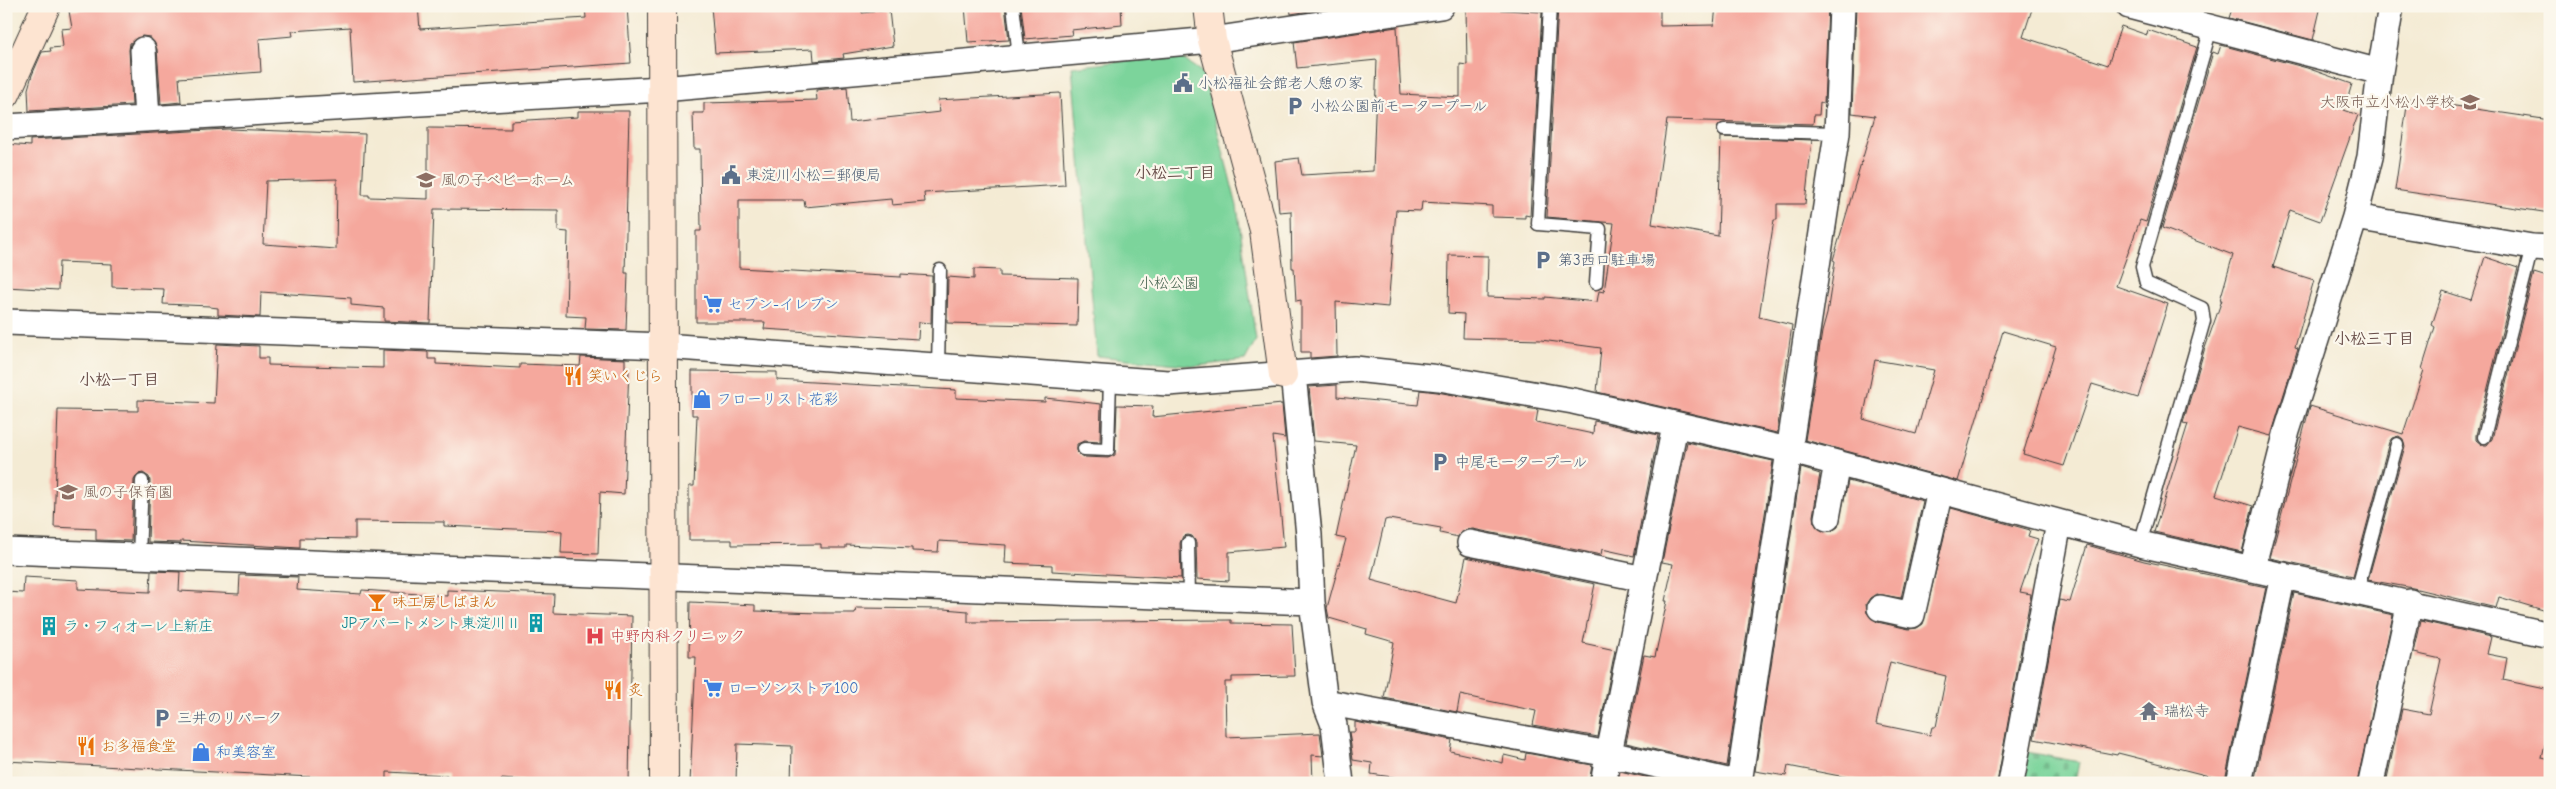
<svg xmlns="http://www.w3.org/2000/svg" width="2556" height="789" font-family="'Comic Neue','Klee One',sans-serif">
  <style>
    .cemetery { fill: url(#cemetery-stones); stroke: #4c785c }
    .park { fill: #7bd49b; stroke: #4c785c }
    .building { fill: #f5a89d; fill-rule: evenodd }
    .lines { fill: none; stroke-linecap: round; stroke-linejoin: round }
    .lane-casing { stroke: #3c3b38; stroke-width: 15 }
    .street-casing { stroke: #3c3b38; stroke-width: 28 }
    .secondary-casing { stroke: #3c3b38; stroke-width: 30 }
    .lane { stroke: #fff; stroke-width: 12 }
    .street { stroke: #fff; stroke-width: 25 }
    .secondary { stroke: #fde4d1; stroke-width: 28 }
    .labels { text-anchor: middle; stroke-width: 4.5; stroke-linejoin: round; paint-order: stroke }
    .service-label { font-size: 15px; fill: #4e5e75; stroke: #fbf7ec; text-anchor: start }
    .education-label { font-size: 15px; fill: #785e54; stroke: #fbf7ec; text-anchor: start }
    .park-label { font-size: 15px; fill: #3d5c48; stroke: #fbf7ec }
    .shop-label { font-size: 15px; fill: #366cbe; stroke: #fbf7ec; text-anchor: start }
    .food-label { font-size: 15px; fill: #c56008; stroke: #fbf7ec; text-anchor: start }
    .culture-label { font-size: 15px; fill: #0d838f; stroke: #fbf7ec; text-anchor: end }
    .health-label { font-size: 15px; fill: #be3a42; stroke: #fbf7ec; text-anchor: start }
    .worship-label { font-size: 15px; fill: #5b616d; stroke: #fbf7ec; text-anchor: start }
    .neighbourhood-label { font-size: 16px; font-weight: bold; fill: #684d49; stroke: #fbf7ec }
  </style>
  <defs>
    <pattern id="cemetery-stones" width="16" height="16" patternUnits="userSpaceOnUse" patternTransform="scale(1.25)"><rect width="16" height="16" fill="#7bd49b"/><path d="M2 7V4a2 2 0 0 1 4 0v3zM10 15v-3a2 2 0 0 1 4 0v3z" fill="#6ab585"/></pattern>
  </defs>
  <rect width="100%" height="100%" fill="#fbf7ec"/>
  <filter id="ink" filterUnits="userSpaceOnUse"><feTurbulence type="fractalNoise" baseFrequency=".02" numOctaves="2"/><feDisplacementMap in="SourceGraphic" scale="10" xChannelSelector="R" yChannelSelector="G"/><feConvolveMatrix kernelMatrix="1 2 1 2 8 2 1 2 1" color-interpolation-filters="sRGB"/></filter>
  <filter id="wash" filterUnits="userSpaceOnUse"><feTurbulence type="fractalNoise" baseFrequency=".0096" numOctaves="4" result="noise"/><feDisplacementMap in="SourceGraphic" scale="20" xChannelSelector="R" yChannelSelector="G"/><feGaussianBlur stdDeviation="1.12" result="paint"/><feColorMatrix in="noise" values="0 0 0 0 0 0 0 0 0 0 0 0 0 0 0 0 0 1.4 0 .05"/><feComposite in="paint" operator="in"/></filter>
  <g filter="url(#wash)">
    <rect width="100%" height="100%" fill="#f4ebd4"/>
    <!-- cemetery -->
    <path class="cemetery" d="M2027,752L2079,762L2075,783H2021Z"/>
    <!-- park -->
    <path class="park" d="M1177,55L1203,73L1237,206L1256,340L1245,360L1197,366L1097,356L1072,67Z"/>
    <g id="blocks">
      <!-- building -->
      <path class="building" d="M104,6H173V9L208,6H418L420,29L586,18L585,6H627L631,63L353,82L350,27L292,31L293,36L259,39L261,72L179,78L181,102L161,104L157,49L150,37L142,36L130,43L129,50L132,105L29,111L28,89L32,75L42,52L51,51L50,48L63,47L61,29L72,28L69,11Z
        M711,6H862V13L889,10L893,46L843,54L844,58L814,61L813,49L715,53Z
        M965,6H1005L1009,40L968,42Z
        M1021,6H1121L1122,25L1071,30L1072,35L1025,39Z
        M1290,6H1341L1291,14Z
        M1558,6H1660V26L1714,25L1716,6H1828L1824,104L1820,102L1819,115H1814L1813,124L1667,120L1652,224L1718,236L1721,137L1812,140L1805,204H1777V220H1774L1759,317L1792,325L1777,433L1597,392L1601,348L1541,340L1463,338L1464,314L1448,313L1449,255L1488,256L1487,297L1545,299V297L1597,302L1599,291L1604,292L1614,223L1547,217Z
        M1856,6H2033L2023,37L2108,65L2121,26L2147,35L2148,30L2197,47L2146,222L2140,220L2116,286L2168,304L2138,398L2092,384L2064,466L2023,454L2056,347L2003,331L1958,481L1805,440L1822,332L1827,314L1835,261L1833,260L1875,116L1852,113ZM1875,360L1934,370L1916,434L1863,419Z
        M2233,6H2321L2313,40L2229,18Z
        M1466,8L1542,12L1530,216L1525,215V218L1492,217V206L1422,202L1421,211L1396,210L1388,307L1336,302L1337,356L1310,358V352H1301V300L1296,301L1294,268H1292L1291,211L1279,212L1275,161L1299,158L1302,175L1373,171L1377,60L1297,68L1294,42L1397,27L1401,94L1460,97V64L1467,65Z
        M2221,45L2307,68L2352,84L2344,110L2358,115L2320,221L2290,210L2273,267L2314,280L2295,347L2298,348L2271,436L2238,427L2216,495L2253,506L2242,552L2154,532L2188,424L2183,423L2204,351L2222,300H2220L2233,255L2162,228L2213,52L2218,54Z
        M847,87L850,122L940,112L938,100L1060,93L1065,185L924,193L925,202L892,205L891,199L805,207L804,200H739V268L901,277V274L932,276L931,323L919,322L918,339L764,329L765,322H696V231H701L700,149H694L693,113H704V103L817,100L816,90Z
        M2408,99L2550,120V213L2395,190Z
        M578,111H629L625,273H628L626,330L585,329L586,317L566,316L568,232L558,231V210L434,209L430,323L384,321V308L351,305V298L261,292L260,317L218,315V308L210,307V306L163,304L164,289L112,287V264L59,262L58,290L6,287V144L30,146V140L227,129L365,134L362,195H369V197L428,199V128L511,129V121L578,117ZM337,179L336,249L263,244L266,181Z
        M2485,257L2518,268L2476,435V440L2482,445H2487L2492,439L2534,273L2550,278V612L2499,597L2496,608L2413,588L2368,580L2405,446L2403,439L2399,436L2392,438L2389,442L2353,576L2270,558L2310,406L2403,434L2424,370L2422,369L2435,327L2432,325L2443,291L2471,300Z
        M974,269L1000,270V276L1078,278L1077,326L947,323L948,277L974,279Z
        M217,344L259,346V358H268V365L383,368V350L428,352V359H436V364L520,368V364L580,366L581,357L625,359V368H629L624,494L600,492L598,554L561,553L562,531L444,526V522L355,521V539L300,538V548L181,541V543L148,542L150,481L149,477L143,473L138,474L134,480L131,541L96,540V529L54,527L58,410L138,411V400L214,403Z
        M692,371L777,372V380L956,390V398L1045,402V398L1101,404L1100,442L1084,441L1077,444V452L1084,457L1108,458L1115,455L1117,405L1153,406L1152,417L1282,404L1285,438L1273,436L1284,547L1229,552V581L1197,579L1196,542L1192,536L1188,535L1183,536L1180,543L1181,578L1052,571V565L1005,563L1006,545L939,541L938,552L912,551V548L846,545V548H821V544L732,545V540H689V486H694L697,415H692Z
        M1337,385V397L1418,405L1420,390L1437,392L1538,410L1536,422L1593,434L1594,421L1658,435L1634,556L1602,549L1601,555L1473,529L1465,530L1458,537L1440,533L1441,528L1389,519L1385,520L1371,580L1456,603L1466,557L1595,584L1583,643L1615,650L1598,737L1533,725L1536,711L1460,695L1457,712L1384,698L1394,642L1366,634L1367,629L1329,618L1327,608L1346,539L1336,537L1356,445L1314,441L1309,387Z
        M1687,442L1773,461L1727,766L1626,743L1644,655L1655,657L1667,601H1665L1673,564L1662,562Z
        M1801,468L1820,474L1813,516L1814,523L1824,532L1832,531L1838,527L1848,481L1923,501L1901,598L1876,594L1870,598L1866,604L1867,613L1877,622L1909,629L1917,628L1923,624L1951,508L2030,530L2028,536L2038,539L2020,592L2031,594L1997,783H1876L1788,766L1786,776L1755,771ZM1890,662L1946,676L1936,727H1932L1930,735L1876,724Z
        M2087,545L2144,561L2266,587L2225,780L2118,753L2117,755L2034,739L2059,600L2070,602Z
        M151,571L180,572L179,591L239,594L240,575L298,577L297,590L361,594L362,590L447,596V590L554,594L553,613L632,616L629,783H557L501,779V783H447V775L387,772V781L6,761V592L23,593L24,577L78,580V589L150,592Z
        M2294,593L2393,615L2357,783H2254Z
        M690,602L755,605V611L820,613H855L856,608L944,609L968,611V622L1231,620V623L1292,624L1295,676L1232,677V682H1225L1226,737L1320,733L1323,756L1312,755L1313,783H791L792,746L737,744L736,783H690L696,657H689Z
        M2421,621L2491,637L2487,654L2507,658L2503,680L2550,690V724L2542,758L2550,760V783H2386L2402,709L2429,714L2441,659L2414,653Z
        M1355,722L1452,740L1450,751L1503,763L1504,755L1525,760L1526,753L1592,765L1589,783H1398L1399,778L1371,774L1372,763L1353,760L1349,732H1355Z
        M1620,771L1670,783H1618Z"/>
    </g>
  </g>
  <g filter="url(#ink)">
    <use href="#blocks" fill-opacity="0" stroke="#3c3b38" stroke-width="1"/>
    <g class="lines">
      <!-- lane casing -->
      <g class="lane-casing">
        <path id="lane" d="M1013,6L1019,56
          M1550,6L1538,224L1600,229L1596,283
          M1724,130L1837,133
          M938,367L940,270
          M2484,437L2532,247
          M1084,449L1108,450L1110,379
          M1188,543L1189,597
          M2140,544L2204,321L2202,308L2146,283L2142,267L2211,28
          M139,556L142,481
          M2357,591L2397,444"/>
      </g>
      <!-- street casing -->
      <g class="street-casing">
        <path id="street" d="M2129,6L2380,72
          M143,50L147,119
          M6,127L662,89L1212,40L1441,6
          M2355,217L2532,247L2550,248
          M6,322L664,346L1168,383L1355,369L1439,378L1573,401L1788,450L2140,544L2550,635
          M1293,374L1309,535L1312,602L1325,702L1334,725L1341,783
          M1827,518L1837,463
          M1470,543L1644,579
          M6,551L1312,602
          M2252,569L2287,431L2355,217L2370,157L2380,72L2391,6
          M1880,608L1912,615L1940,491
          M1325,702L1609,754L1736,783
          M1603,783L1675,426
          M1739,783L1837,133L1842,6
          M2011,783L2059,523
          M2239,783L2283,575
          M2371,783L2410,602"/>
      </g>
      <!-- secondary casing -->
      <g class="secondary-casing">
        <path id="secondary" d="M662,6L664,783
          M1208,6L1212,40L1264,231L1283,375
          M6,94L46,6"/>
      </g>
      <!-- lane -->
      <use href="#lane" class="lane"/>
      <!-- street -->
      <use href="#street" class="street"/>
      <!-- secondary -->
      <use href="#secondary" class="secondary"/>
    </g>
  </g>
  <!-- icons -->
  <defs>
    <g id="civic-bare" transform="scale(1.5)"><path d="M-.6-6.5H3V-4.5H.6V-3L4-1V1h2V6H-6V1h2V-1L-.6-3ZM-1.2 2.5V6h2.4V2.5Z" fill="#5c6f8a" stroke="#fbf7ec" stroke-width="2.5" paint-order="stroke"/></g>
    <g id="school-bare" transform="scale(1.5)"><path d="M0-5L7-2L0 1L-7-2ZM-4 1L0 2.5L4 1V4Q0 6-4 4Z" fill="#8d6e63" stroke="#fbf7ec" stroke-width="2.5" paint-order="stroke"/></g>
    <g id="parking-bare" transform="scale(1.5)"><path d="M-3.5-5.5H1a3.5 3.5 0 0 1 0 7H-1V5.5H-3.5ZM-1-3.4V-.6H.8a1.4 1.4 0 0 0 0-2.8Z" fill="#5c6f8a" stroke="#fbf7ec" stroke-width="2.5" paint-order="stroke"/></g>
    <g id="supermarket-bare" transform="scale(1.5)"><path d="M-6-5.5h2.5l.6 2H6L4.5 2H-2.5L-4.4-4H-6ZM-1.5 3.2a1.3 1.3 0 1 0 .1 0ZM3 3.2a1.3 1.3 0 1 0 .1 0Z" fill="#3f7fe0" stroke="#fbf7ec" stroke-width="2.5" paint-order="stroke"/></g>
    <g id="restaurant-bare" transform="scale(1.5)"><path d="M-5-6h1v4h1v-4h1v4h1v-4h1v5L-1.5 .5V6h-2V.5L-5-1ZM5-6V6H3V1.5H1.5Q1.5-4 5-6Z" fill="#e8710a" stroke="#fbf7ec" stroke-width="2.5" paint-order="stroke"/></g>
    <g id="shop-bare" transform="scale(1.5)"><path d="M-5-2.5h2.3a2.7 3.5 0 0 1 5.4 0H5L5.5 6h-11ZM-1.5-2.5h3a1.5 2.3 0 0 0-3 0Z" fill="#3f7fe0" stroke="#fbf7ec" stroke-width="2.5" paint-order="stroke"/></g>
    <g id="bar-bare" transform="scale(1.5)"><path d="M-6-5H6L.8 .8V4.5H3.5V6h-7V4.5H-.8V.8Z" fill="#e8710a" stroke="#fbf7ec" stroke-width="2.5" paint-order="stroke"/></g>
    <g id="building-bare" transform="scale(1.5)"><path d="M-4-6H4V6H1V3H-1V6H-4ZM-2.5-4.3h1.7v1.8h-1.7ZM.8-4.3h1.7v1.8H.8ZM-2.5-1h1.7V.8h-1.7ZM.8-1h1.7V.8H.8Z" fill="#0f9aa8" stroke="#fbf7ec" stroke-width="2.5" paint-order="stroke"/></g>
    <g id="hospital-bare" transform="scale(1.5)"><path d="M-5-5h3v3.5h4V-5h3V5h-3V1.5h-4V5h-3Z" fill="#e0444e" stroke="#fbf7ec" stroke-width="2.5" paint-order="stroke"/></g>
    <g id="temple-bare" transform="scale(1.5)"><path d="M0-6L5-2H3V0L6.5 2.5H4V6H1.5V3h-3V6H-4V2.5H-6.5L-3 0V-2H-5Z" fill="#6b7280" stroke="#fbf7ec" stroke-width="2.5" paint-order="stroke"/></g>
  </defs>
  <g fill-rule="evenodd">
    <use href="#civic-bare" x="1183" y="83"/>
    <use href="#school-bare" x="2470" y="102"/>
    <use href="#parking-bare" x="1295" y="106"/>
    <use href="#civic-bare" x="731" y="175"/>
    <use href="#school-bare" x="426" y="180"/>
    <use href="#parking-bare" x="1543" y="260"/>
    <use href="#supermarket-bare" x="713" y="304"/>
    <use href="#restaurant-bare" x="573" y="376"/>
    <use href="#shop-bare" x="702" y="399"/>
    <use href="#parking-bare" x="1440" y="462"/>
    <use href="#school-bare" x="68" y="492"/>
    <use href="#bar-bare" x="377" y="602"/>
    <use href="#building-bare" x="536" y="623"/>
    <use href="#building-bare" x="49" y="626"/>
    <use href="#hospital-bare" x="595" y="636"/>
    <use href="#supermarket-bare" x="713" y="688"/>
    <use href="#restaurant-bare" x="613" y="690"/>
    <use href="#temple-bare" x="2149" y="711"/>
    <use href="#parking-bare" x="162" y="718"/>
    <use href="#restaurant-bare" x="86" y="746"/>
    <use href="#shop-bare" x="201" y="752"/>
  </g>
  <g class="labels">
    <!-- service labels -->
    <g class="service-label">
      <text x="1198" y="88">小松福祉会館老人憩の家</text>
      <text x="1310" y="111">小松公園前モータープール</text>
      <text x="746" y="180">東淀川小松二郵便局</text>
      <text x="1558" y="265">第3西口駐車場</text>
      <text x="1455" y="467">中尾モータープール</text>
      <text x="177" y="723">三井のリパーク</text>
    </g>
    <!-- education labels -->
    <g class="education-label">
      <text x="2455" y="107" text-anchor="end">大阪市立小松小学校</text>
      <text x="441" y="185">風の子ベビーホーム</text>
      <text x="83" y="497">風の子保育園</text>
    </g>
    <!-- park labels -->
    <g class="park-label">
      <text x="1169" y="288">小松公園</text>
    </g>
    <!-- shop labels -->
    <g class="shop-label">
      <text x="728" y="309">セブン-イレブン</text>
      <text x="717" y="404">フローリスト花彩</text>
      <text x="728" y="693">ローソンストア100</text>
      <text x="216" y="757">和美容室</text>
    </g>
    <!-- food labels -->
    <g class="food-label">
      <text x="588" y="381">笑いくじら</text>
      <text x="392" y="607">味工房しばまん</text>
      <text x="628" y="695">炙</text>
      <text x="101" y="751">お多福食堂</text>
    </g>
    <!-- culture labels -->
    <g class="culture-label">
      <text x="521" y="628">JPアパートメント東淀川Ⅱ</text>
      <text x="64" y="631" text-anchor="start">ラ・フィオーレ上新庄</text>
    </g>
    <!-- health labels -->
    <g class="health-label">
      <text x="610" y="641">中野内科クリニック</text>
    </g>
    <!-- worship labels -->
    <g class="worship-label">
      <text x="2164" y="716">瑞松寺</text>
    </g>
    <!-- neighbourhood labels -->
    <g class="neighbourhood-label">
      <text x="1175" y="178">小松二丁目</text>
      <text x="2374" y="344">小松三丁目</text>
      <text x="119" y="385">小松一丁目</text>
    </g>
  </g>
  <!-- margin -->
  <rect width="2556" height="789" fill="none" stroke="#fbf7ec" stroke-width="25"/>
</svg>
